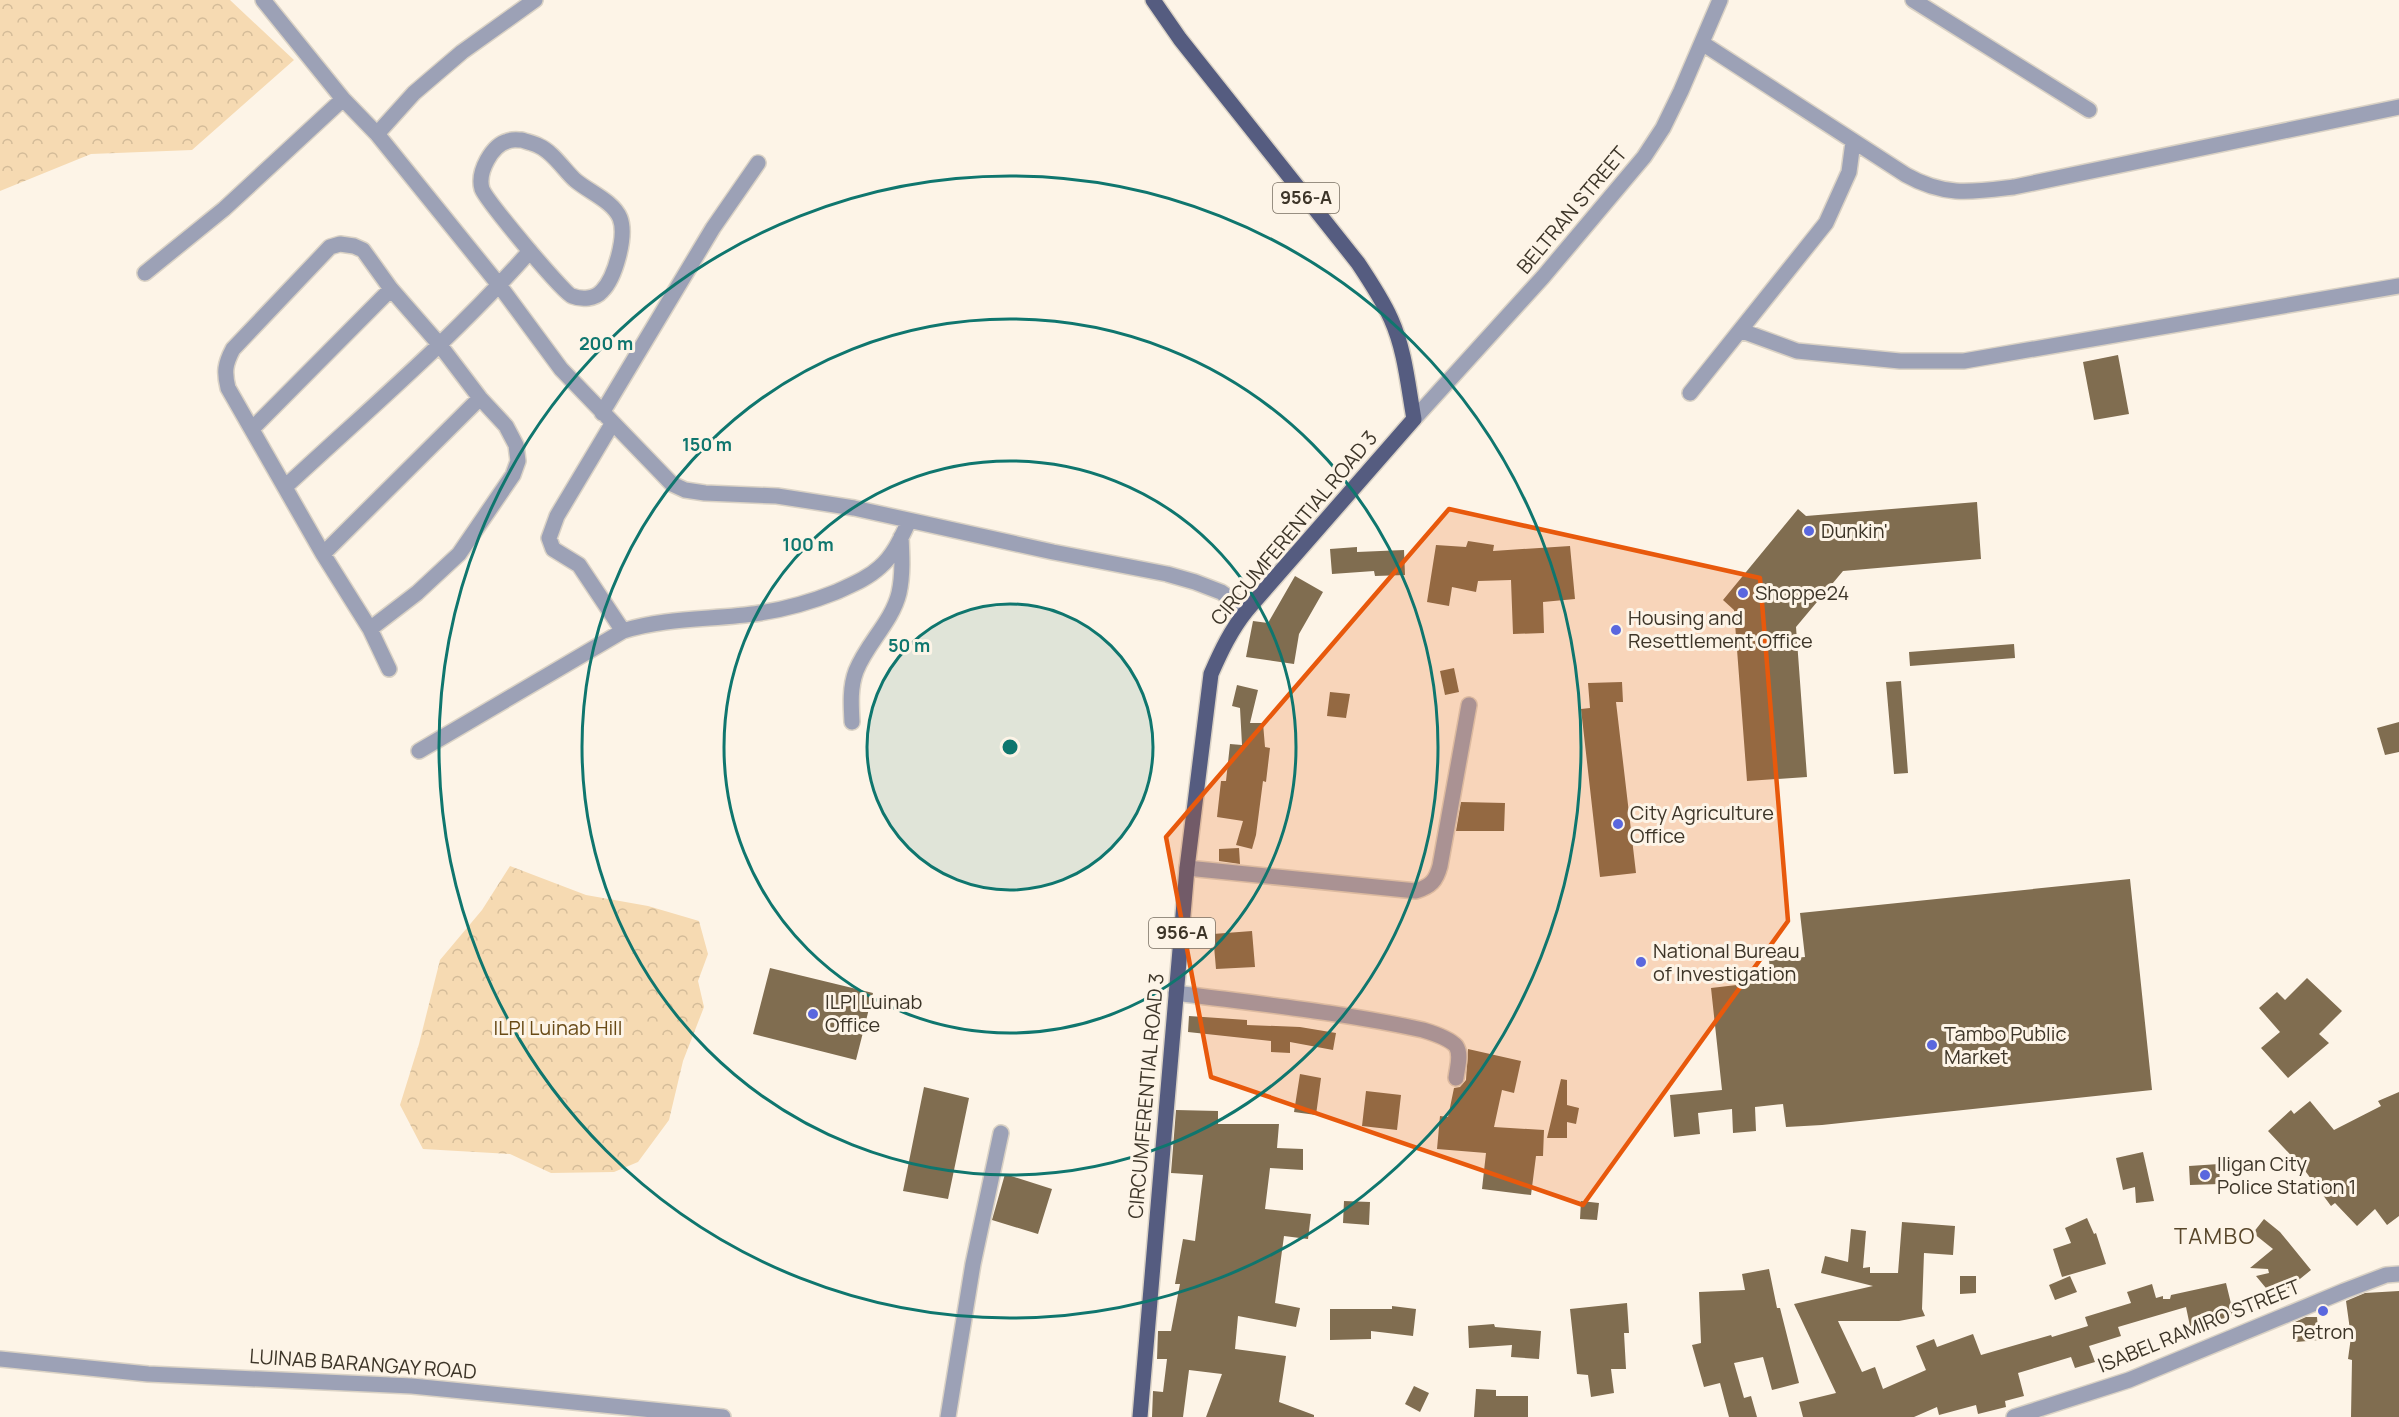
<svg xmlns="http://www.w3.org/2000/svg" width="2399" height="1417" font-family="Manrope,sans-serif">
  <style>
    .forest { fill: url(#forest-crowns) }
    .building { fill: #806d50 }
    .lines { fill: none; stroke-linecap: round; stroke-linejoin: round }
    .minor-casing { stroke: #dad2c5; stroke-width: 18 }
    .major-casing { stroke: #dad2c5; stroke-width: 18 }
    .minor { stroke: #9ca1b6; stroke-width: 15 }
    .major { stroke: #555c80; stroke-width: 15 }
    .marked { fill: #e8590c; fill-opacity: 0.2; stroke: #e8590c; stroke-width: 4.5; stroke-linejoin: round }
    .ring { fill: none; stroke: #0f766e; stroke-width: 3 }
    .poi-dot { fill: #5a67de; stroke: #fdf4e7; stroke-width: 2 }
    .labels { text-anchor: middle; stroke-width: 6; stroke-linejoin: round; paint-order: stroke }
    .shield { fill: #fdf4e7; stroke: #776e61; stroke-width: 1.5 }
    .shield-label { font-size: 18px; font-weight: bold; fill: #3d3528 }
    .street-label { font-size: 20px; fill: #3d3528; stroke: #fdf4e7 }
    .poi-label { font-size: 20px; fill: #3d3528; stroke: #fdf4e7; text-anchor: start }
    .park-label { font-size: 20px; fill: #684a16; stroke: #fdf4e7 }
    .quarter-label { font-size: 22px; letter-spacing: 1.5px; fill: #58462a; stroke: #fdf4e7 }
    .centre { fill: #0f766e; stroke: #fdf4e7; stroke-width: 3 }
    .ring-label { font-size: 18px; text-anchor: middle; font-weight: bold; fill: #0f766e; stroke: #fdf4e7; stroke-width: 6; stroke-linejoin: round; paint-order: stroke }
  </style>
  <defs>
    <pattern id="forest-crowns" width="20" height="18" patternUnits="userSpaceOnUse" patternTransform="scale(1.5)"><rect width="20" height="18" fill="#f6dab2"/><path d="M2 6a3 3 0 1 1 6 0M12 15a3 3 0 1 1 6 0" fill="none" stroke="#d4bc99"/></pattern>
  </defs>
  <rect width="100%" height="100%" fill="#fdf4e7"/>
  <!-- forest -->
  <path class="forest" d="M0,0H230L294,60L192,150L91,154L0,191Z
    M510,866L586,895L648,906L699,921L708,954L698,981L704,1007L683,1061L669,1120L638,1162L614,1172L551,1173L510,1154L423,1149L400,1105L419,1044L440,960L482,910Z"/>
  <!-- building -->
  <path class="building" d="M2118,355L2129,414L2094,420L2083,362Z
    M1977,502L1981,559L1843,571L1796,627L1807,777L1747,781L1734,610L1723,600L1798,509L1806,516Z
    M1468,541L1494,545L1493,551L1570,546L1575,599L1543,602L1544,633L1513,634L1511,580L1478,581L1476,592L1452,587L1449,606L1427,602L1436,545L1466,547Z
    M1357,547V552L1404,550L1405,575L1375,576L1374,571L1332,574L1330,549Z
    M1295,576L1323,592L1299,634L1294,664L1246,657L1253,621L1268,623Z
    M2014,644L2015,658L1910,666L1909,652Z
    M1454,668L1459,692L1445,695L1440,671Z
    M1901,681L1908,773L1894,774L1886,682Z
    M1622,682L1623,702H1616L1636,873L1600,877L1581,709L1590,708L1588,683Z
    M1237,685L1258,690L1250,723H1263L1265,747L1270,748L1266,782L1263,781L1256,835L1252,849L1236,845L1243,821L1217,817L1221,781H1226L1230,744L1242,745L1240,708L1232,706Z
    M1330,692L1350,694L1346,718L1327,716Z
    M2399,722V752L2385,755L2377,728Z
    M1461,802L1505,803L1504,831H1456Z
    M1239,848L1240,864L1219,861V849Z
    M2130,879L2152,1090L1822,1125L1786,1127L1783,1104L1755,1107L1756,1131L1733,1133L1732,1109L1698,1113L1700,1134L1674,1137L1670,1095L1722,1090L1711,988L1771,981L1769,960L1805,957L1800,913Z
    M1252,931L1255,967L1216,969L1213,934Z
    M770,968L873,993L856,1060L753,1034Z
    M2307,978L2342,1011L2319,1034L2329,1043L2288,1078L2261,1048L2280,1032L2259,1008L2277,992L2285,1000Z
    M1189,1016L1247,1020V1025L1300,1027L1336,1033L1333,1050L1290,1042V1053L1271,1052V1041L1188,1032Z
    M1468,1049L1521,1061L1514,1093L1502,1090L1494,1127L1544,1130L1543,1156H1536L1531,1195L1482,1189L1486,1153L1437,1149L1440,1116L1448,1117L1454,1088L1460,1087L1466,1080Z
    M1300,1074L1321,1078L1316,1115L1294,1112Z
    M1561,1079L1567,1080V1105L1579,1108L1576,1124L1567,1122V1138H1547Z
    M924,1087L969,1098L948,1199L903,1191Z
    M1366,1091L1401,1095L1397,1130L1362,1126Z
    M2399,1092V1216L2387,1225L2375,1209L2357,1226L2335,1203L2331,1206L2303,1168L2268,1131L2291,1110L2294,1114L2310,1101L2334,1130L2381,1106L2378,1101Z
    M1176,1110L1218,1111V1124H1279L1277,1148L1303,1149V1170L1270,1168L1265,1209L1311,1214L1308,1239L1284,1236L1275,1303L1300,1308L1296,1327L1238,1316L1235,1349L1286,1356L1279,1402L1314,1415V1417H1206L1222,1374L1189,1370L1183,1417H1152L1153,1391L1163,1392L1167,1359H1157L1158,1331H1171L1180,1284H1175L1183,1239L1195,1241L1203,1175L1171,1173Z
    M2143,1152L2154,1201L2136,1203L2135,1187L2123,1190L2116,1158Z
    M2219,1164L2220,1184L2190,1185L2189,1166Z
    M1005,1174L1052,1189L1038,1234L992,1220Z
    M1344,1201L1370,1202L1369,1225L1343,1223Z
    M1581,1201L1599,1203L1597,1220L1580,1219Z
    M2087,1218L2094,1234L2096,1233L2106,1264L2062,1277L2053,1249L2071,1243L2065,1228Z
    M2264,1219L2280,1232L2311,1270L2275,1299L2256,1276L2269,1273L2268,1269L2250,1268L2273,1249L2253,1233Z
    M1902,1222L1955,1226L1953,1255L1924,1253L1922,1309L1925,1316L1899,1321H1838L1862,1372L1875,1367L1883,1389L1926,1370L1916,1346L1934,1339L1937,1347L1973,1334L1981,1355L2051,1335L2052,1337L2088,1326L2085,1317L2131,1303L2127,1292L2152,1284L2156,1298L2163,1296V1299H2170L2171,1295L2226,1283L2234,1316L2190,1326L2186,1307L2118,1327L2121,1336L2089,1346L2095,1362L2075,1368L2071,1357L2018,1373L2024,1396L2005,1401L2006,1407L1978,1414L1976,1405L1939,1415L1937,1407L1914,1417H1803L1799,1402L1836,1393L1794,1304L1873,1286L1821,1273L1825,1256L1848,1262L1851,1229L1866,1231L1863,1268L1870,1267V1273H1898Z
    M1769,1269L1777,1308H1780L1799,1383L1772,1390L1763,1357L1734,1363L1744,1398L1751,1396L1757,1417H1729L1720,1383L1704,1387L1692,1345L1701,1343L1699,1292L1745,1290L1742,1274Z
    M1960,1276H1976V1293L1960,1294Z
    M2070,1276L2077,1292L2055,1300L2049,1285Z
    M2399,1291V1417H2351L2352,1360L2348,1359L2351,1337L2346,1301L2365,1293Z
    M1627,1303L1629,1333H1624L1626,1369H1611L1614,1393L1591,1397L1588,1375L1577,1374L1570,1309Z
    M1392,1306L1416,1309L1413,1336L1371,1331V1339L1330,1340V1309H1392Z
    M2306,1317H2317L2319,1340L2296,1342L2295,1322Z
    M1494,1324L1495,1327L1541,1331L1539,1359L1511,1357L1512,1345L1469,1348L1468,1326Z
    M1414,1386L1429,1393L1420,1412L1405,1404Z
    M1476,1389L1496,1390V1396H1528V1417H1474Z"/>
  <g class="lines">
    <!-- minor casing -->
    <g class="minor-casing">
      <path id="minor" d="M263,0L343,99L377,134L499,285L561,369L672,484L685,490L705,493L777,496L854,508L1053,552L1167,574L1195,582L1221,592L1247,610
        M1913,0L2089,110
        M1702,43L1906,175C1945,197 1972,192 2014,187L2399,107
        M377,134L414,93L462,52L535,0
        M522,140C527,142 534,143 539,146C553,152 564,170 575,180C589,192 613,201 620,218C627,236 615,278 602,291C595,299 582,300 572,296C563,293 486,200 482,189C477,172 492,145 508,141C512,139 518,140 522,140Z
        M145,273L224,209L343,99
        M1742,331L1797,351L1900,361H1964L2399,286
        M1690,393L1826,223L1849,172L1853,142
        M602,413L713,228L758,163
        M1414,419L1543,277L1644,157L1663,128L1681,91L1720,0
        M612,424L557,516L549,538L553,549L579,565L623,631
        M252,429L391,289
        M285,487C368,410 455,336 530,251
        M323,554L480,398
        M370,629L417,593L459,554L513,475L518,461L516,445L506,426L480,398L439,344L391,289L363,250L354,246L340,244L330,247L233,349C225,364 224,372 228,388L323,554L370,629L389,669
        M852,722C851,704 850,687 856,671C867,643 892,622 899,593C903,575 902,556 901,537
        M419,751L623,631C667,617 715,620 760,613C786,609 811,602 836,592C851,585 867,579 880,567C894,555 901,538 909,521
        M1187,868L1416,891C1431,886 1436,881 1440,866L1469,705
        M1176,993C1258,1004 1342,1012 1423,1030C1433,1033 1449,1038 1456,1046C1462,1055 1457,1068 1456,1078
        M0,1359L148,1374L412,1386L723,1417
        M948,1417L973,1264L1001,1133
        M2014,1417L2129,1380L2344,1291L2386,1275L2399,1274"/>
    </g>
    <!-- major casing -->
    <g class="major-casing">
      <path id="major" d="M1140,1417L1187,868L1211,674C1221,651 1231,630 1247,610L1414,419C1408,386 1405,350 1391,319C1382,299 1370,281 1358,263L1180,39L1153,0"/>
    </g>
    <!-- minor -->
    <use href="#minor" class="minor"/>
    <!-- major -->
    <use href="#major" class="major"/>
  </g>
  <!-- marked area -->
  <path class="marked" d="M1449,509L1760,578L1788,921L1583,1205L1211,1077L1166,837Z"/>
  <!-- distance rings -->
  <circle cx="1010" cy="747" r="143" fill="#0f766e" fill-opacity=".12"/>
  <g class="ring">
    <circle cx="1010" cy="747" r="143"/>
    <circle cx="1010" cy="747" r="286"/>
    <circle cx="1010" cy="747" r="428"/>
    <circle cx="1010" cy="747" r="571"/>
  </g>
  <!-- markers -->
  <g class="poi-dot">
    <circle cx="1809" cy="531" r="6"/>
    <circle cx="1743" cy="593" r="6"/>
    <circle cx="1616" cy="630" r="6"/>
    <circle cx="1618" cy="824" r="6"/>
    <circle cx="1641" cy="962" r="6"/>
    <circle cx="813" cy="1014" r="6"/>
    <circle cx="1932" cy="1045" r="6"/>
    <circle cx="2205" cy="1175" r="6"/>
    <circle cx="2323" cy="1311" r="6"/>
  </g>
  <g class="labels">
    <!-- shield labels -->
    <g class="shield">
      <rect x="1273" y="183" width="66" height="30" rx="4.5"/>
      <rect x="1149" y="918" width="66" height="30" rx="4.5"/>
    </g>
    <g class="shield-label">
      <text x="1306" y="204">956-A</text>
      <text x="1182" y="939">956-A</text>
    </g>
    <!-- street labels -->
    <g class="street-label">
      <text transform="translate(1572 210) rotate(-50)" y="7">BELTRAN STREET</text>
      <text transform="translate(1294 528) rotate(-50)" y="7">CIRCUMFERENTIAL ROAD 3</text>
      <text transform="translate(1146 1096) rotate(-85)" y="7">CIRCUMFERENTIAL ROAD 3</text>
      <text transform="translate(2199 1326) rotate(-22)" y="7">ISABEL RAMIRO STREET</text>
      <text transform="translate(363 1364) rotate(4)" y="7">LUINAB BARANGAY ROAD</text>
    </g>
    <!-- poi labels -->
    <g class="poi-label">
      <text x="1821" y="538">Dunkin'</text>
      <text x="1755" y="600">Shoppe24</text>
      <text x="1628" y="625">Housing and<tspan x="1628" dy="23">Resettlement Office</tspan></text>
      <text x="1630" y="820">City Agriculture<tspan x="1630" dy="23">Office</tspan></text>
      <text x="1653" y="958">National Bureau<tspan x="1653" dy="23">of Investigation</tspan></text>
      <text x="825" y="1009">ILPI Luinab<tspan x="825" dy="23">Office</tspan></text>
      <text x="1944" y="1041">Tambo Public<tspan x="1944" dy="23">Market</tspan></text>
      <text x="2217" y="1171">Iligan City<tspan x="2217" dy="23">Police Station 1</tspan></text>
      <text x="2323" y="1339" text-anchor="middle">Petron</text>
    </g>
    <!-- park labels -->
    <g class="park-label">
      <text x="558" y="1035">ILPI Luinab Hill</text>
    </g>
    <!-- quarter labels -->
    <g class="quarter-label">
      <text x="2215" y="1244">TAMBO</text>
    </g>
  </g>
  <circle cx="1010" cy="747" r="9" class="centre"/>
  <g class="ring-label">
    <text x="606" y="350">200 m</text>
    <text x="707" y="451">150 m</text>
    <text x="808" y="551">100 m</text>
    <text x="909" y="652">50 m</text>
  </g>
</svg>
